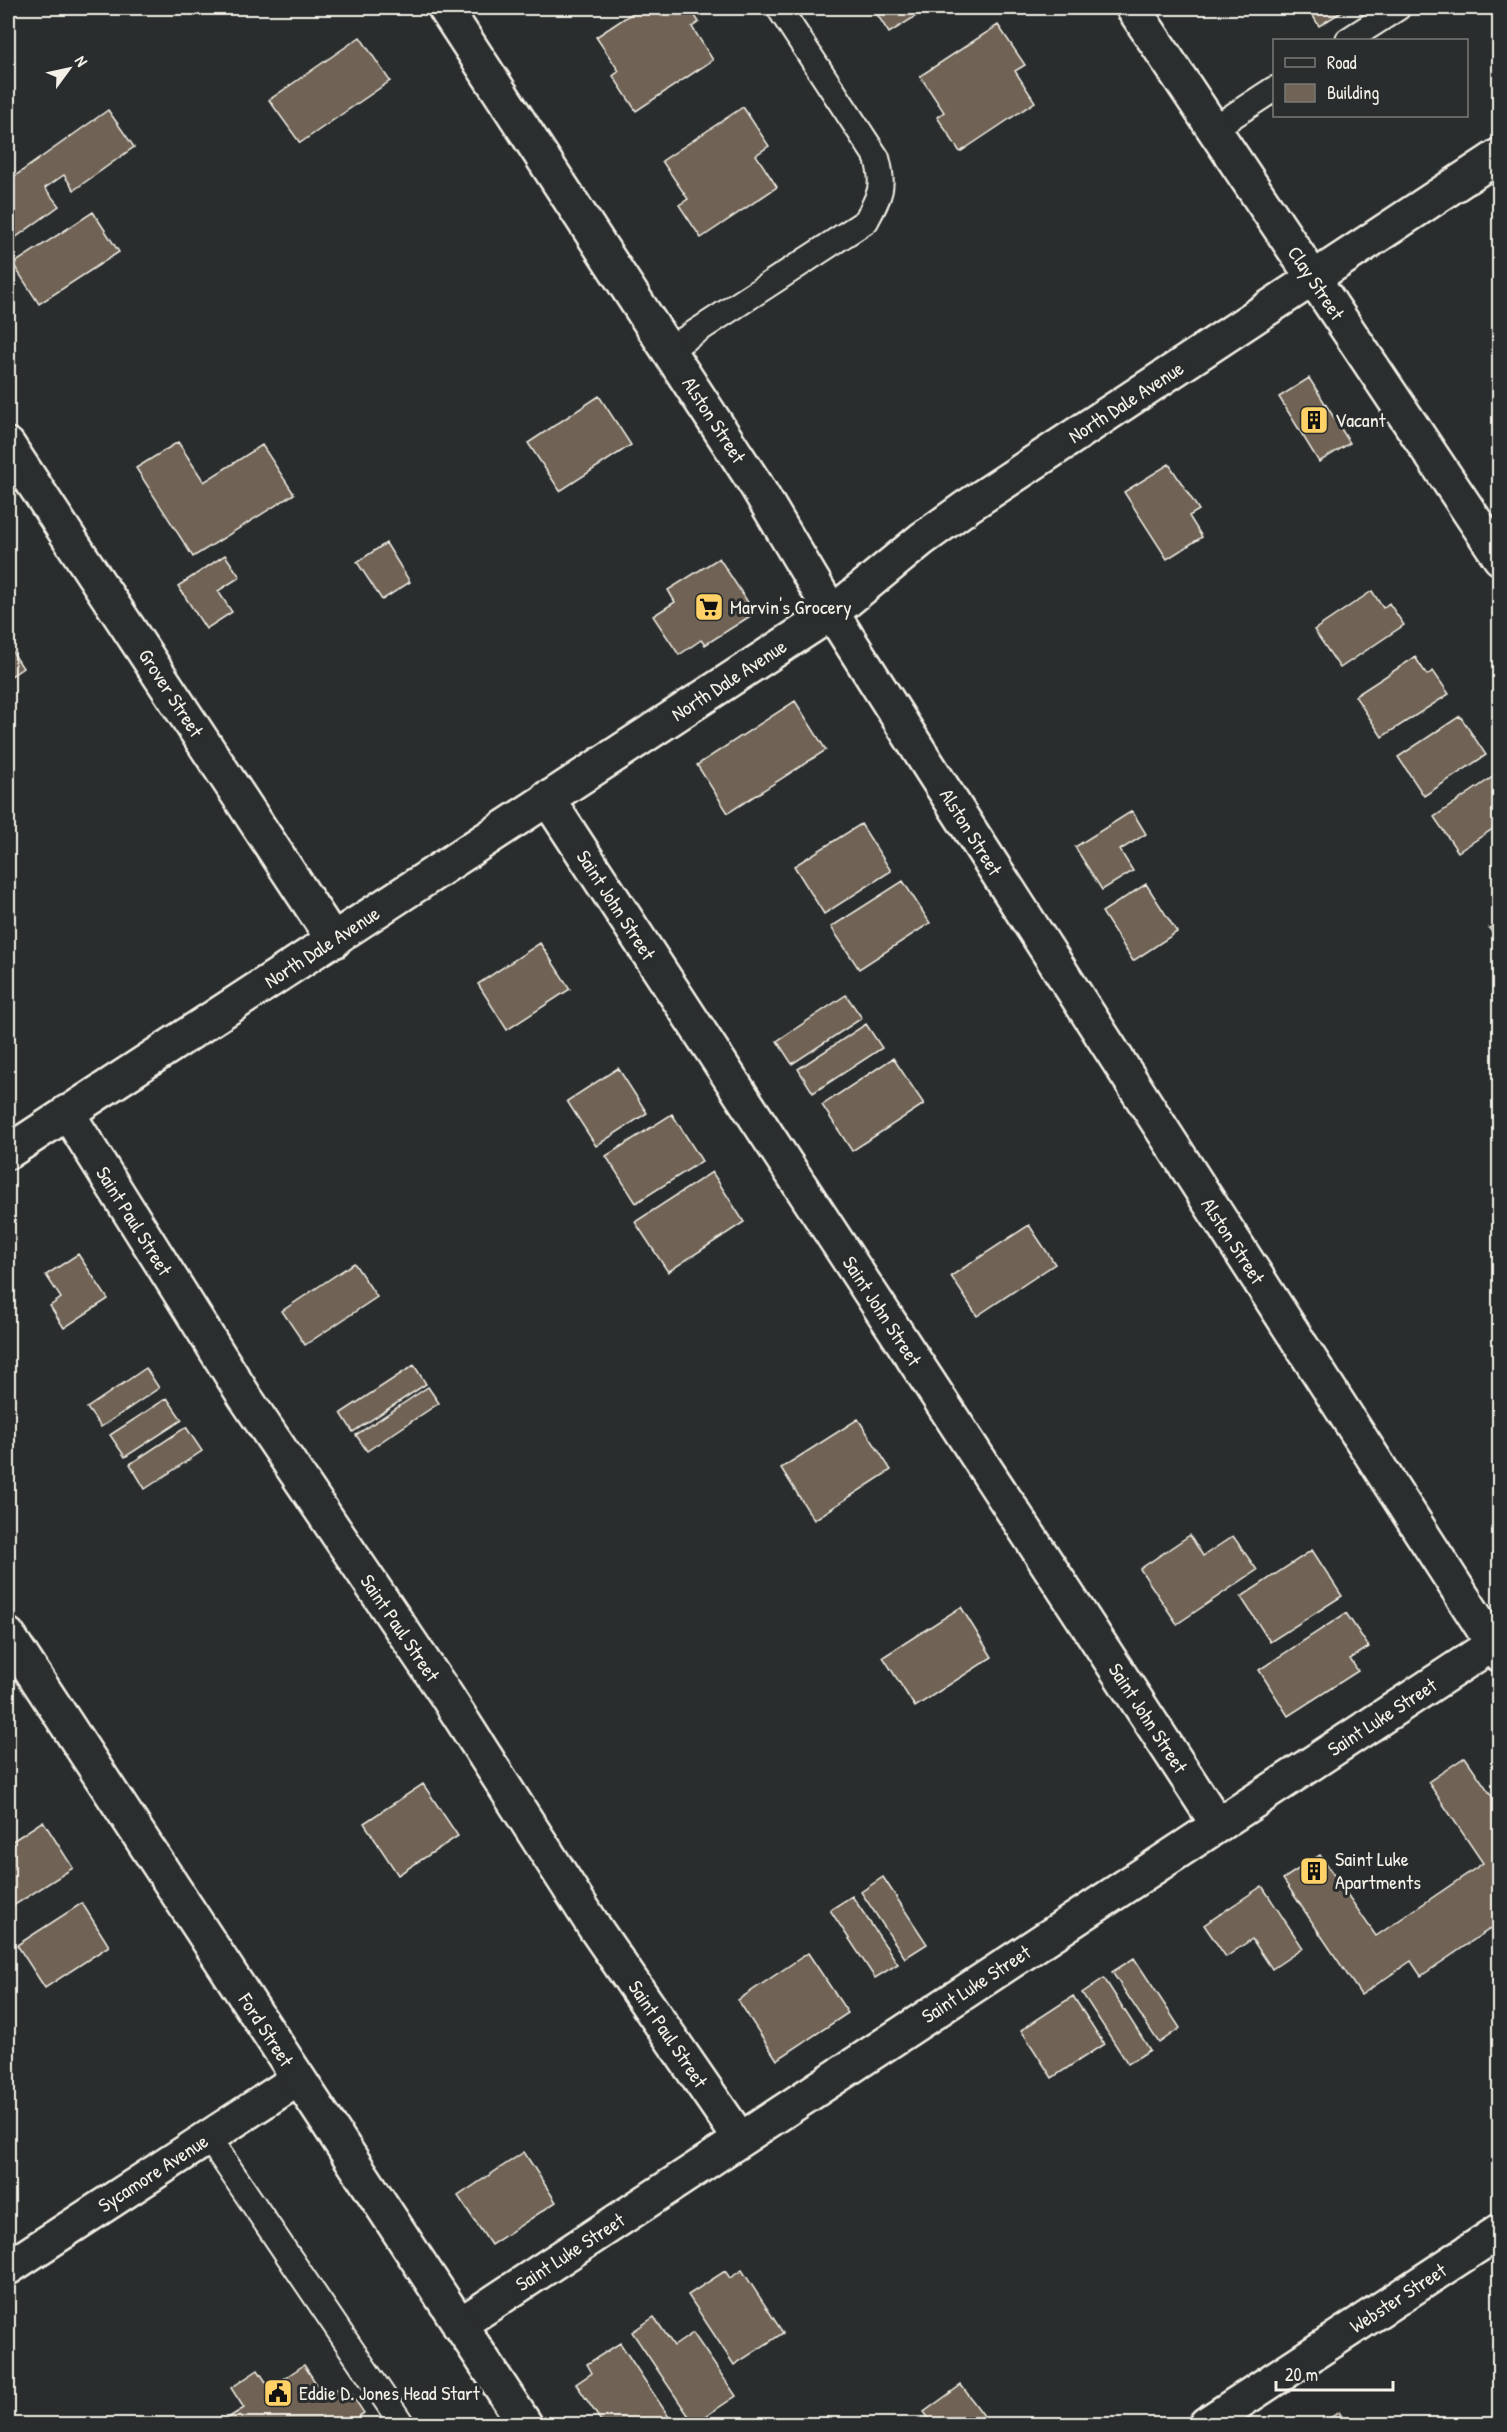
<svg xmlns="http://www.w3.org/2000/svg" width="1507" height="2432" font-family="'Patrick Hand',sans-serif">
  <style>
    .building { fill: #6f6456; stroke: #f4f1e8; stroke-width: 1.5 }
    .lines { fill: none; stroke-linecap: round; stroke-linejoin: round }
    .service-casing { stroke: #f4f1e8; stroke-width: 28 }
    .minor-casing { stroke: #f4f1e8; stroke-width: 38 }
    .secondary-casing { stroke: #f4f1e8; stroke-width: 38 }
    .service { stroke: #2a2d2e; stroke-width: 24 }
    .minor { stroke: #2a2d2e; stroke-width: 33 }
    .secondary { stroke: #2a2d2e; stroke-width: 33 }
    .labels { text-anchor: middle; stroke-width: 6; stroke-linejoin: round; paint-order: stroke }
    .street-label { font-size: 20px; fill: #f4f1e8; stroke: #2a2d2e }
    .poi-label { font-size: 20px; fill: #f4f1e8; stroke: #2a2d2e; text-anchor: start }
  </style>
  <rect width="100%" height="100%" fill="#2a2d2e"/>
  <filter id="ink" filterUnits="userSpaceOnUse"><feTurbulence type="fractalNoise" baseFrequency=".0167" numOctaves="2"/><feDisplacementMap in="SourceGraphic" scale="12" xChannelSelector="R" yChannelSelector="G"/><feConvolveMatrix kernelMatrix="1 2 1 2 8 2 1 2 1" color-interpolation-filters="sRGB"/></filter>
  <g filter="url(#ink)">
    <!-- building -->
    <path class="building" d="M640,8H690L699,22L692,27L713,60L636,111L613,76L619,71L596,37Z
      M873,8H929L889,33Z
      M1308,8H1348L1319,26Z
      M998,25L1025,65L1015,71L1035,102L960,152L937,117L944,112L920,76Z
      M360,37L390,81L300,143L269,100Z
      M743,107L769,146L756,155L777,187L701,238L679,205L688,199L662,161Z
      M108,110L134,147L74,190L64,175L45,188L59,206L8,243V181Z
      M93,212L119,252L39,304L13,264Z
      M1309,378L1350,443L1319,462L1279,397Z
      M599,396L631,445L560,491L528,443Z
      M178,442L204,482L262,445L294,494L193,557L136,468Z
      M1169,464L1199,510L1189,516L1202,537L1167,559L1124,492Z
      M386,543L410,582L382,600L357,562Z
      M225,555L240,577L218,591L232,612L206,629L178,586Z
      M719,558L755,613L705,645L701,640L679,655L653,616L675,602L668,590Z
      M1372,591L1383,608L1389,603L1404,625L1340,668L1314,630Z
      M8,645L23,668L8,678Z
      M1415,657L1427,675L1433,671L1449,694L1382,737L1355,696Z
      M795,701L826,750L728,813L697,765Z
      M1460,716L1486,755L1424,796L1398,757Z
      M1494,776L1500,784V824L1458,852L1434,817Z
      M1132,811L1146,834L1120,850L1133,871L1102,890L1075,847Z
      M861,824L891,871L824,914L794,866Z
      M903,881L930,923L859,969L831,927Z
      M1146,884L1177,932L1133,961L1102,912Z
      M1500,922V944L1489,928Z
      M540,943L570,989L507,1030L478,984Z
      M846,995L862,1018L792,1064L777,1041Z
      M866,1024L882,1048L813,1093L798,1069Z
      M893,1058L924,1104L852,1151L822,1105Z
      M618,1068L647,1113L596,1146L567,1101Z
      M672,1114L702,1161L636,1203L606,1156Z
      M712,1172L744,1222L668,1272L635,1222Z
      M1029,1225L1055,1264L977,1316L951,1276Z
      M78,1254L108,1299L64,1328L50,1306L61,1298L46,1275Z
      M354,1263L377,1297L305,1345L282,1311Z
      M414,1365L426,1384L353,1432L341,1413Z
      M146,1368L159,1388L101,1427L87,1408Z
      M428,1387L439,1403L367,1451L356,1435Z
      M167,1398L182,1420L125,1457L110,1435Z
      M858,1419L891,1470L814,1520L781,1468Z
      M186,1427L202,1451L145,1489L130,1464Z
      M1190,1535L1203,1556L1233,1536L1257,1570L1177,1624L1140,1569Z
      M1312,1550L1342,1596L1270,1642L1241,1597Z
      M961,1607L992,1657L915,1707L883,1657Z
      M1346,1613L1369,1647L1350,1659L1358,1671L1288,1716L1259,1670Z
      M1465,1757L1500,1808V1922L1421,1976L1411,1961L1361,1995L1283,1879L1320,1855L1376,1936L1483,1863L1428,1782Z
      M423,1784L458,1836L398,1875L364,1823Z
      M43,1821L73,1868L10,1908L8,1903V1844Z
      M883,1877L927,1944L905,1958L861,1892Z
      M1262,1886L1303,1948L1272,1969L1252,1939L1226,1957L1204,1925Z
      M852,1896L898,1964L875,1978L830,1910Z
      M82,1903L109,1946L45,1988L17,1945Z
      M808,1953L848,2013L777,2060L738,2000Z
      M1134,1958L1180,2028L1159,2043L1112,1972Z
      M1104,1978L1150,2050L1128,2064L1082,1993Z
      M1073,1996L1104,2044L1052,2078L1021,2030Z
      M524,2152L556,2202L491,2245L458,2196Z
      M742,2270L783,2333L734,2365L688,2295L725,2271L730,2278Z
      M654,2317L674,2346L693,2333L736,2396L694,2424L632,2332Z
      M620,2343L669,2417L658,2424H603L576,2384L592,2373L587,2364Z
      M304,2365L325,2397L345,2384L364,2413L347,2424H218L244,2408L231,2388L258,2370L270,2388Z
      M961,2385L990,2424H933L924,2412Z
      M1339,2412L1347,2424H1321Z"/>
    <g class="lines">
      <!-- service casing -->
      <g class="service-casing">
        <path id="service" d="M1348,40L1398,8
          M1213,129L1274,89
          M668,350L866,221C880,195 885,187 877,158L779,8
          M208,2137L402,2424"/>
      </g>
      <!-- minor casing -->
      <g class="minor-casing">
        <path id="minor" d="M445,8L756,485L832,613L932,771L1500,1655
          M1133,8L1500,558
          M8,445L334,941
          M547,798L1218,1825
          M67,1112L245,1397L446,1695L595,1928L740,2139
          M8,1152L832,613L922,539L968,506L1500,155
          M8,2268L298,2079
          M459,2325L1493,1644
          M1206,2424L1500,2231"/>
      </g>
      <!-- secondary casing -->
      <g class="secondary-casing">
        <path id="secondary" d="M8,1635L525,2424"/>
      </g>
      <!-- service -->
      <use href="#service" class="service"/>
      <!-- minor -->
      <use href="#minor" class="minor"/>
      <!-- secondary -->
      <use href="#secondary" class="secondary"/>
    </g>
  </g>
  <!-- icons -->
  <defs>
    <g id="building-square" transform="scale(1.5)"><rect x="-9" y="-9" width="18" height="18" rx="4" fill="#ffd166" stroke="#2a2d2e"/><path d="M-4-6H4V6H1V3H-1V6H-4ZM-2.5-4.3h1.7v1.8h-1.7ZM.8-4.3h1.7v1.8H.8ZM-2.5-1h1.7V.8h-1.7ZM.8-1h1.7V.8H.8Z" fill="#111"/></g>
    <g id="supermarket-square" transform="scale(1.5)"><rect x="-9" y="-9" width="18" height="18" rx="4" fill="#ffd166" stroke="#2a2d2e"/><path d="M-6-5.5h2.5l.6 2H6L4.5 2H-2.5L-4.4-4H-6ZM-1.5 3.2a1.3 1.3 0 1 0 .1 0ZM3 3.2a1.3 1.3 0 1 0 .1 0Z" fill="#111"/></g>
    <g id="civic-square" transform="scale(1.5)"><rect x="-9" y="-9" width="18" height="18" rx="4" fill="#ffd166" stroke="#2a2d2e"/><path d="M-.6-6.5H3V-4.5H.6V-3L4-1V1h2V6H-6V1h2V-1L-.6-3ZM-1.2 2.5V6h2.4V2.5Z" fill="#111"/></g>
  </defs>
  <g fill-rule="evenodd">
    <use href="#building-square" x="1314" y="420"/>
    <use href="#supermarket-square" x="709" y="607"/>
    <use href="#building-square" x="1314" y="1871"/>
    <use href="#civic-square" x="278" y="2393"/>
  </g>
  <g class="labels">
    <!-- street labels -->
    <g class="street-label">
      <text transform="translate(1316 283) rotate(56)" y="7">Clay Street</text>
      <text transform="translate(1126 402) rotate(-33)" y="7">North Dale Avenue</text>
      <text transform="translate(714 420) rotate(57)" y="7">Alston Street</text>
      <text transform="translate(729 680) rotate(-33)" y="7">North Dale Avenue</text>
      <text transform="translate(171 693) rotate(57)" y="7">Grover Street</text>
      <text transform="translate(971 832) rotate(58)" y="7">Alston Street</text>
      <text transform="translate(616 905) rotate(57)" y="7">Saint John Street</text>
      <text transform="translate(322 947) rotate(-33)" y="7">North Dale Avenue</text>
      <text transform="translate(134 1221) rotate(58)" y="7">Saint Paul Street</text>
      <text transform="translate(1233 1241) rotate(57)" y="7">Alston Street</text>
      <text transform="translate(882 1311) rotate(57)" y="7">Saint John Street</text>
      <text transform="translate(400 1628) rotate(56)" y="7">Saint Paul Street</text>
      <text transform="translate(1382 1717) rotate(-33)" y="7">Saint Luke Street</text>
      <text transform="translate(1148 1718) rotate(57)" y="7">Saint John Street</text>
      <text transform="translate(976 1984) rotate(-33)" y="7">Saint Luke Street</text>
      <text transform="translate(266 2030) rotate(57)" y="7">Ford Street</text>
      <text transform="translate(668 2034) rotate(56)" y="7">Saint Paul Street</text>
      <text transform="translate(153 2173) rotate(-33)" y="7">Sycamore Avenue</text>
      <text transform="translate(570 2252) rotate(-33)" y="7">Saint Luke Street</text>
      <text transform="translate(1398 2298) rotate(-33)" y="7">Webster Street</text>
    </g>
    <!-- poi labels -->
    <g class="poi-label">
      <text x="1335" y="427">Vacant</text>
      <text x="730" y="614">Marvin's Grocery</text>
      <text x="1335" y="1866">Saint Luke<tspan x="1335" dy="23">Apartments</tspan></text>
      <text x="299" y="2400">Eddie D. Jones Head Start</text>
    </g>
  </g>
  <!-- margin -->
  <rect width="1507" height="2432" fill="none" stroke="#2a2d2e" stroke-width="30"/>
  <rect x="15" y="15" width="1477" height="2402" fill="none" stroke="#f4f1e8" stroke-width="2" filter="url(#ink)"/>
  <!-- legend -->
  <rect x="1273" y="39" width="195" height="78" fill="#2a2d2e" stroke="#7b7b78" stroke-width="1.5"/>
  <rect x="1285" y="58" width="30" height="9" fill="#2a2d2e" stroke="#7b7b78" stroke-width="1.5"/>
  <text x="1327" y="69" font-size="18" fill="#f4f1e8">Road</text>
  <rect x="1285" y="84" width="30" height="18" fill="#6f6456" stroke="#7b7b78" stroke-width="1.5"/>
  <text x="1327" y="99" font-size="18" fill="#f4f1e8">Building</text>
  <!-- north arrow -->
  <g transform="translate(69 69) rotate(57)" stroke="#2a2d2e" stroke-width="4.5" paint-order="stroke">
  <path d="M0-4.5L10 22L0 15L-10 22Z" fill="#f4f1e8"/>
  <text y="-9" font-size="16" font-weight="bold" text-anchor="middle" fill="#f4f1e8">N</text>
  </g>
  <!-- scale -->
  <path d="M1276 2381v9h117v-9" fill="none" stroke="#f4f1e8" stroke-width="3"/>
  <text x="1285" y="2381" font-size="18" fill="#f4f1e8" stroke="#2a2d2e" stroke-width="4.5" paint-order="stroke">20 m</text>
</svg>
